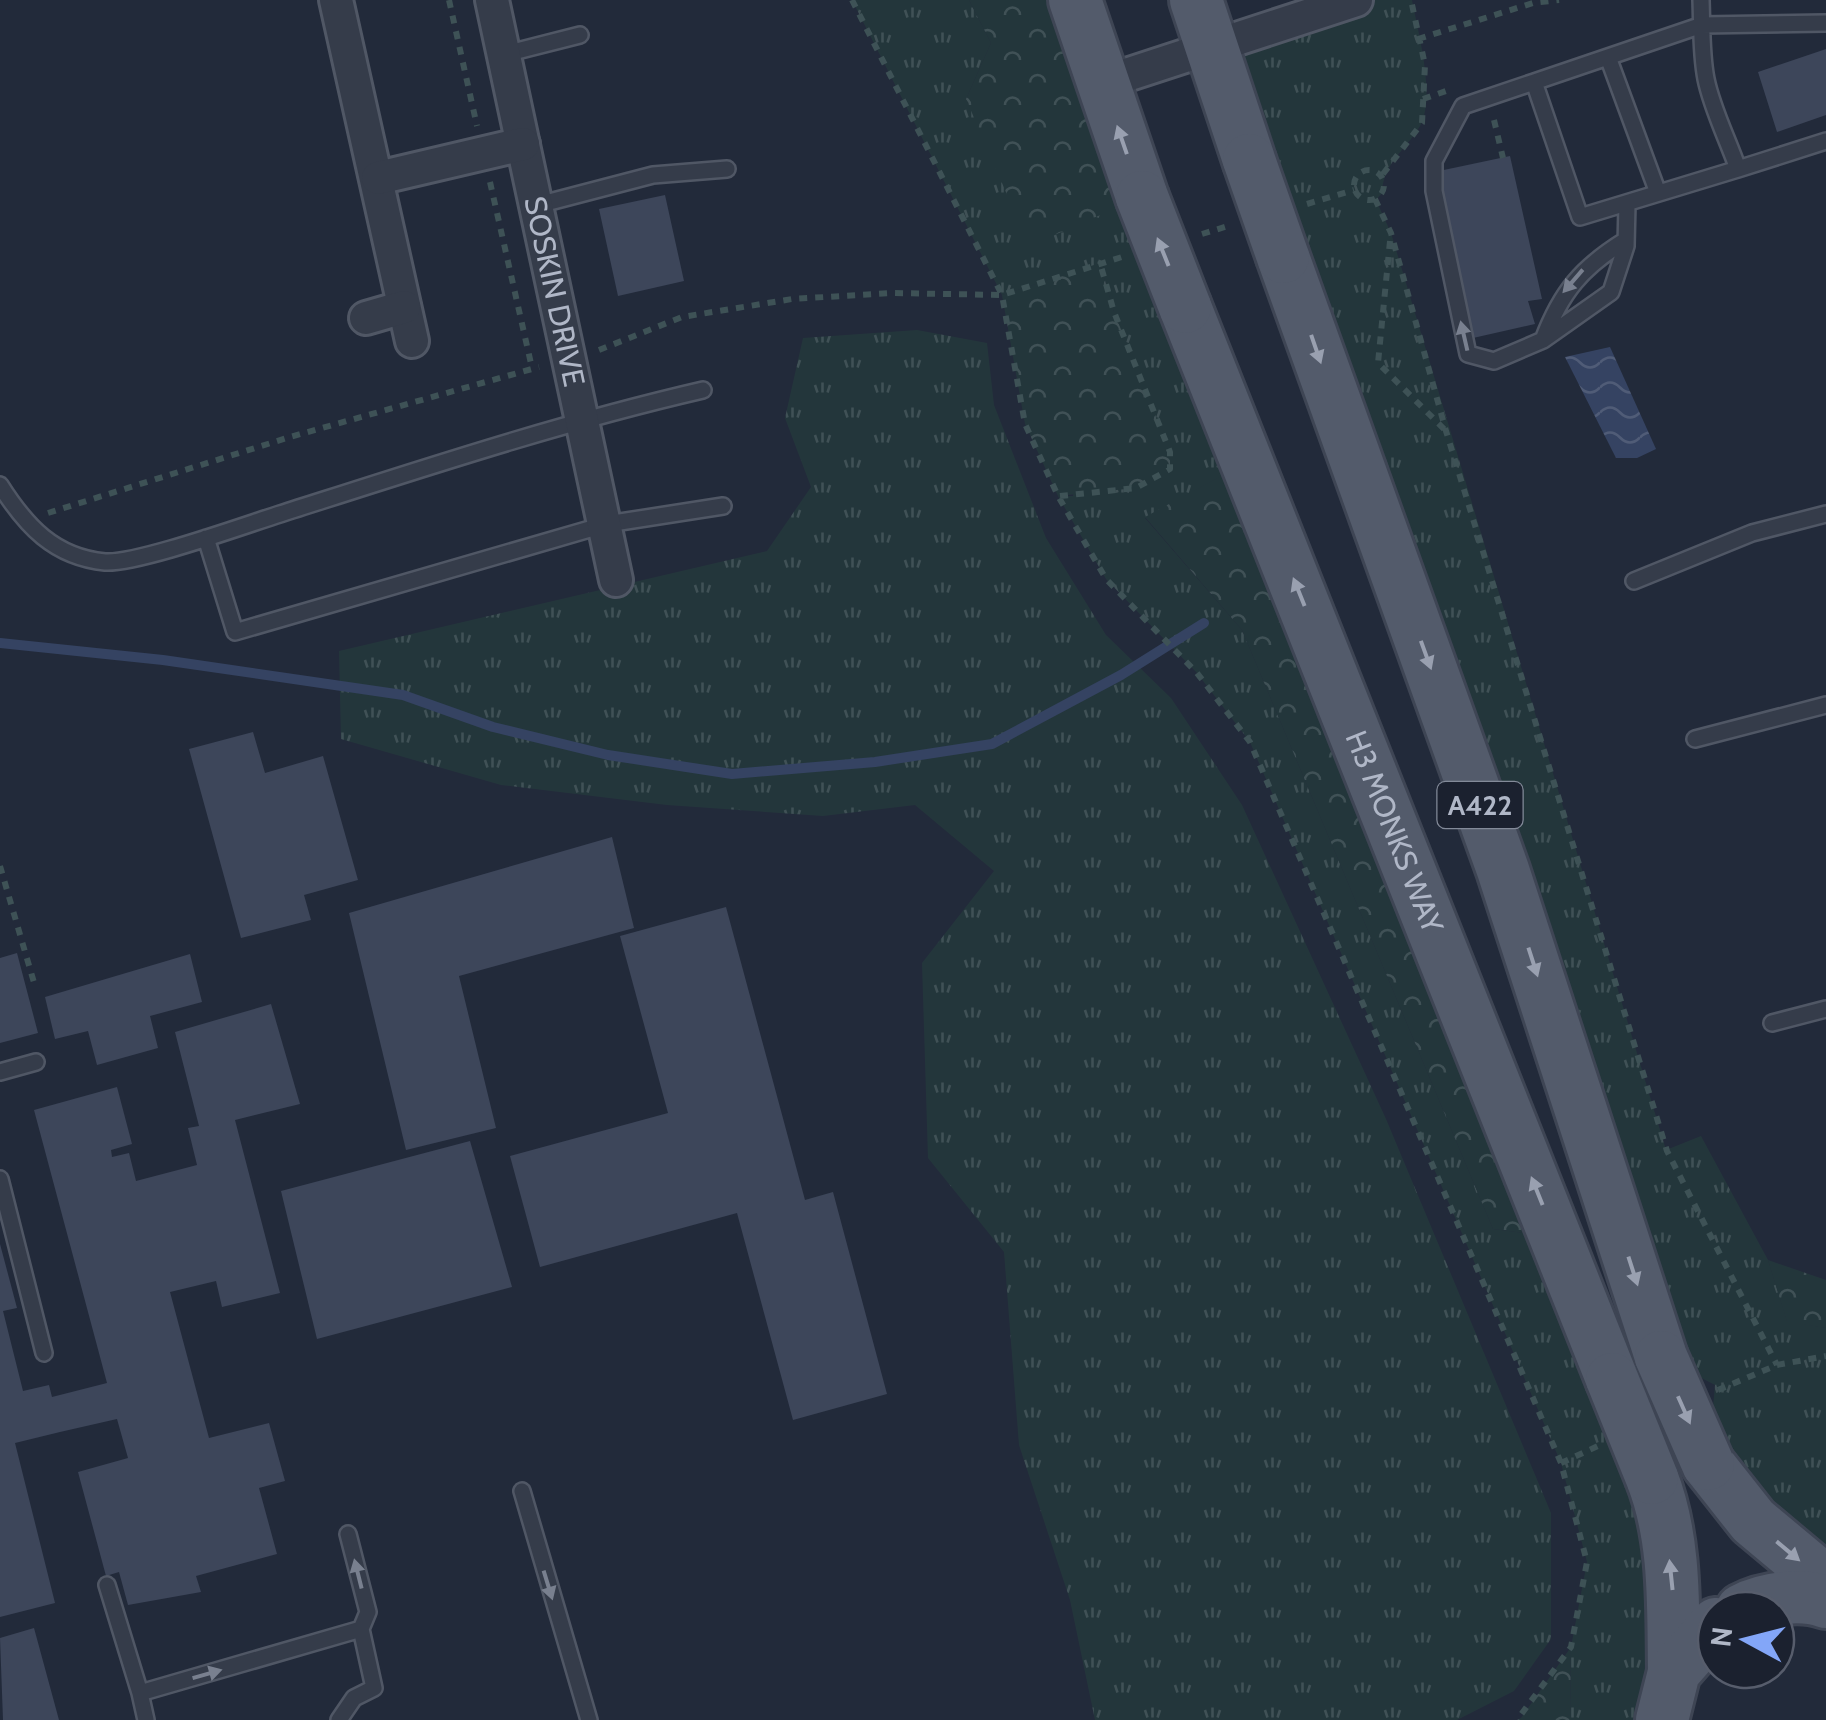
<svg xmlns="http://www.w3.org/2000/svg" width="1826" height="1720" font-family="Cabin,sans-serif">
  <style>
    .grass { fill: url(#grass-tufts) }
    .forest { fill: url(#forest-crowns) }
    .water { fill: url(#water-waves) }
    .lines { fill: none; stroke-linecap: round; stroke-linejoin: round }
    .stream { stroke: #354362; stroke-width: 10 }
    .building { fill: #3d465a }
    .service-casing { stroke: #505765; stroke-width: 20 }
    .minor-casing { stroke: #505765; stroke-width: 38 }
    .primary-casing { stroke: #3e4554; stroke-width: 58 }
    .path { stroke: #3e5256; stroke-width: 6; stroke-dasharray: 8 8; stroke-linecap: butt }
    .service { stroke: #353c4a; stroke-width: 15 }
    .minor { stroke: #353c4a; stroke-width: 32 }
    .primary { stroke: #535b6b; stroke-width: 52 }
    .primary-bridge-casing { stroke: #3e4554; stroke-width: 58; stroke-linecap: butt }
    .primary-bridge { stroke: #535b6b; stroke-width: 52 }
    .oneway { fill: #99a0b0 }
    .oneway2 { fill: #79808f }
    .labels { text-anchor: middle; stroke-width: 10; stroke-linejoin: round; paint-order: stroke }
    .shield { fill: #1b212f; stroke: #838a99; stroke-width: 2.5 }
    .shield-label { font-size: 28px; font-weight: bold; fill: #b0b7c7 }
    .street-label { font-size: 30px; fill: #b0b7c7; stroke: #1b212f }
  </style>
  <defs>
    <pattern id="grass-tufts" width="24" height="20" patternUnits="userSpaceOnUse" patternTransform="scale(2.5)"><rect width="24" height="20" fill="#23363b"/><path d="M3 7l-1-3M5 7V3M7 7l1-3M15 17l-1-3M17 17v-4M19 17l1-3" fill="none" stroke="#405156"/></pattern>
    <pattern id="forest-crowns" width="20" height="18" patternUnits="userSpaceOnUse" patternTransform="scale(2.5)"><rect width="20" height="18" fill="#23363b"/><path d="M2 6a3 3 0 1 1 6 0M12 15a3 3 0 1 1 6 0" fill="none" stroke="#405156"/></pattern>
    <pattern id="water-waves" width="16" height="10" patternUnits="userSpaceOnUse" patternTransform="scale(2.5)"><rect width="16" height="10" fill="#354362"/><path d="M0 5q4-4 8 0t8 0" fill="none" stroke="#505c77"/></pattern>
  </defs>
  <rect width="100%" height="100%" fill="#222a3a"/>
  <!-- grass -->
  <path class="grass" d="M852,0H969L991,43L966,99L1142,197L1247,462L1145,518L1242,630L1493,1229L1556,1237L1662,1503L1644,1720H1570L1571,1647L1587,1562L1561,1463L1250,742L1197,673L1106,579L1058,496H1073L1114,312L1100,264L1002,295Z
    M1339,0H1412C1418,32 1436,97 1420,126C1405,151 1383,163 1382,193L1376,200L1391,233L1666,1150L1701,1136L1768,1260L1787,1321L1826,1328V1582L1708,1464L1715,1385L1661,1357L1211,46Z
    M917,330L987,343L994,405L1046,538L1106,635L1171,698L1242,805L1386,1119L1551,1513V1639L1514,1691L1457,1720H1095L1070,1600L1019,1445L1004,1252L928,1158L922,963L994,871L915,805L823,816L667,805L501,785L341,739L339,651L767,551L811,487L785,418L803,338Z"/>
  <!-- forest -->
  <path class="forest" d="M969,0H1068L1142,197L1029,246L966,99L991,43Z
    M1100,263L1114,312L1170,452V469L1136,488L1058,496L1025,424L1002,295Z
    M1247,462L1556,1237L1493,1229L1242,630L1145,517Z
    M1768,1260L1826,1280V1328L1787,1322Z
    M1571,1647L1570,1720H1517L1521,1718Z"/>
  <!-- water -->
  <path class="water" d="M1610,347L1656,449L1637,458H1616L1565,357Z"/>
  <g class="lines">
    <!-- stream -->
    <path class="stream" d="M0,643L163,660L403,695L493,727L608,755L732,774L875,762L992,744L1121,675L1204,623"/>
  </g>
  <!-- building -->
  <path class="building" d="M1826,49V115L1777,132L1758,72Z
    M1510,156L1542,299L1528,301L1535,324L1473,338L1439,171Z
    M665,195L684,281L618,296L599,209Z
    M253,732L265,773L323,756L358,880L304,895L311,920L241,938L189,749Z
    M612,837L634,928L459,976L496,1128L406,1150L349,913Z
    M726,907L805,1200L833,1192L887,1394L793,1420L737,1213L540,1267L510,1156L668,1113L620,936Z
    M17,953L38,1033L0,1043V958Z
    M190,954L202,1002L150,1016L158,1048L97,1065L88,1031L55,1039L45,997Z
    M271,1004L300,1104L235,1120L280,1293L222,1307L216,1281L170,1292L209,1438L269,1423L285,1481L259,1488L277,1554L196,1576L201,1592L128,1605L119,1572L106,1576L78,1472L128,1458L117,1419L60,1432L15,1443L55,1603L0,1617V1244L17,1308L3,1311L23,1391L49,1385L52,1397L107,1383L34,1110L117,1087L132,1144L111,1150L112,1157L129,1153L136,1181L197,1165L188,1128L199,1126L175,1032Z
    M470,1141L512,1287L317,1339L281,1191Z
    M34,1628L59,1720H3L0,1638Z"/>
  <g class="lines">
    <!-- service casing -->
    <g class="service-casing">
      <path id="service" d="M1701,0C1702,26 1701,54 1706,79C1712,109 1728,140 1738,169L1580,217L1534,82L1702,25L1826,23
        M505,54L580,35
        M1608,57L1658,193
        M1534,82L1463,106L1434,161V191L1468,354L1494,361L1543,340L1611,292L1626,246L1627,204
        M1738,169L1826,141
        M538,205L653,175L727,169
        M1543,340C1561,292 1582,267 1626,240
        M0,485C26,526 54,557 105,562C137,564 245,525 280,514C421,469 560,423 703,390
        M206,538L235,632L607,524L723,506
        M1634,581L1752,533L1826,514
        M1695,739L1826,705
        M1772,1023L1826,1009
        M0,1072L36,1062
        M0,1179L44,1353
        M522,1491L589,1720
        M107,1585L140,1693
        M146,1720L140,1693L361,1629
        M339,1720L354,1698L374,1688L361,1629L368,1612L348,1534"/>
    </g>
    <!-- minor casing -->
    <g class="minor-casing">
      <g id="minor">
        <path d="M336,0L412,341"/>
        <path id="s1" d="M492,0L616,580"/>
        <path d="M1102,83L1356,0"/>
        <path d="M378,178L523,144"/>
        <path d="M366,318L404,307"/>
      </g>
    </g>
    <!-- primary casing -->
    <g class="primary-casing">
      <g id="primary">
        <path d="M1075,0L1142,197"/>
        <path d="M1196,0L1249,160"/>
        <path d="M1283,257L1503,870L1661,1357"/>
        <path id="s2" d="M1185,307L1612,1379"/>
        <path d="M1708,1464L1753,1521L1826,1582"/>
        <path d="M1652,1478C1676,1539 1673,1608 1674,1672"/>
        <path d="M1742,1610C1765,1598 1801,1593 1826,1602"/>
        <path d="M1662,1720L1674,1672L1716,1624"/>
      </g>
    </g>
    <!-- path -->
    <path class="path" d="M449,0L477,126
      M852,0L1002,295L1025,424L1058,496L1106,579L1197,673L1250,742L1561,1463L1587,1562L1571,1647L1517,1720
      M1418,39L1533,3L1559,0
      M1423,99L1446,91
      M1494,120L1503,158
      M1354 185a15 15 0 1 1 30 0a15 15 0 1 1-30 0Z
      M1383,174L1422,123L1425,65L1411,0
      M490,182L532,368
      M1375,199L1391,233L1446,431L1667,1151L1777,1365
      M1307,204L1354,190
      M1202,234L1228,226
      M1390,241L1378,363L1445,430
      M599,350L682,317L792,299L892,293L1002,295L1122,257
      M1060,496L1136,488L1170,469V452L1114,312L1100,263
      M48,513L290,437L539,367
      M0,866L35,986
      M1718,1390L1777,1365L1826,1356
      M1561,1463L1598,1446"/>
    <!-- service -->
    <use href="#service" class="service"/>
    <!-- minor -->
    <use href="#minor" class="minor"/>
    <!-- primary -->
    <use href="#primary" class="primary"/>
    <!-- primary-bridge casing -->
    <g class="primary-bridge-casing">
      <path id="primary-bridge" d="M1249,160L1283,257
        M1142,197L1185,307
        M1661,1357L1708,1464
        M1612,1379L1652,1478"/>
    </g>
    <!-- primary-bridge -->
    <use href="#primary-bridge" class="primary-bridge"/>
  </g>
  <!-- one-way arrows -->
  <defs><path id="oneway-solid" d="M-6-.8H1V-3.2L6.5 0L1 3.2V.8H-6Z" transform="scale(2.5)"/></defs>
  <g class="oneway">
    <use href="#oneway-solid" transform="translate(1122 140) rotate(-109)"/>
    <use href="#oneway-solid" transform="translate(1163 252) rotate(-112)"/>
    <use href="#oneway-solid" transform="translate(1316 349) rotate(71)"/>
    <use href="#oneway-solid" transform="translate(1299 592) rotate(-112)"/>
    <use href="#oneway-solid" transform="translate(1426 655) rotate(70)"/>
    <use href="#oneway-solid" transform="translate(1533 962) rotate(72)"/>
    <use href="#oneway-solid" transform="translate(1537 1191) rotate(-112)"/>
    <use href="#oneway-solid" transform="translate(1633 1271) rotate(72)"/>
    <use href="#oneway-solid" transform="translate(1684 1410) rotate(66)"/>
    <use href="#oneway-solid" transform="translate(1788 1551) rotate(40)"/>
    <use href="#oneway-solid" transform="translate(1671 1575) rotate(-96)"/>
  </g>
  <g class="oneway2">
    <use href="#oneway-solid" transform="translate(1573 281) rotate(131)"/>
    <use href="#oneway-solid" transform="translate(1464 336) rotate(-103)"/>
    <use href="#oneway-solid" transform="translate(358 1574) rotate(-104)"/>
    <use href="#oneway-solid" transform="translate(548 1585) rotate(73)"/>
    <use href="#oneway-solid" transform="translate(207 1674) rotate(-16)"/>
  </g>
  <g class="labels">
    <!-- shield labels -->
    <rect class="shield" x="1437.5" y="782" width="85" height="46" rx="8"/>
    <g class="shield-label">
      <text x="1480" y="815">A422</text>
    </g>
    <!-- street labels -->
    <g class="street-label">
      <text dy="10" stroke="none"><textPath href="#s1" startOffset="298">SOSKIN DRIVE</textPath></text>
      <text dy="10" stroke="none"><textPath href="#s2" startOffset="565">H3 MONKS WAY</textPath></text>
    </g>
  </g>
  <!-- north arrow -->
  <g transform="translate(1746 1640) rotate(277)"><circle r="48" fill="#1b212f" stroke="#575d6c" stroke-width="2.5"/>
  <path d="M0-8L18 38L0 25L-18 38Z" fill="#83a6f8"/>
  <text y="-15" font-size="28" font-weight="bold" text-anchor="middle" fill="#b0b7c7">N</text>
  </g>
</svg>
